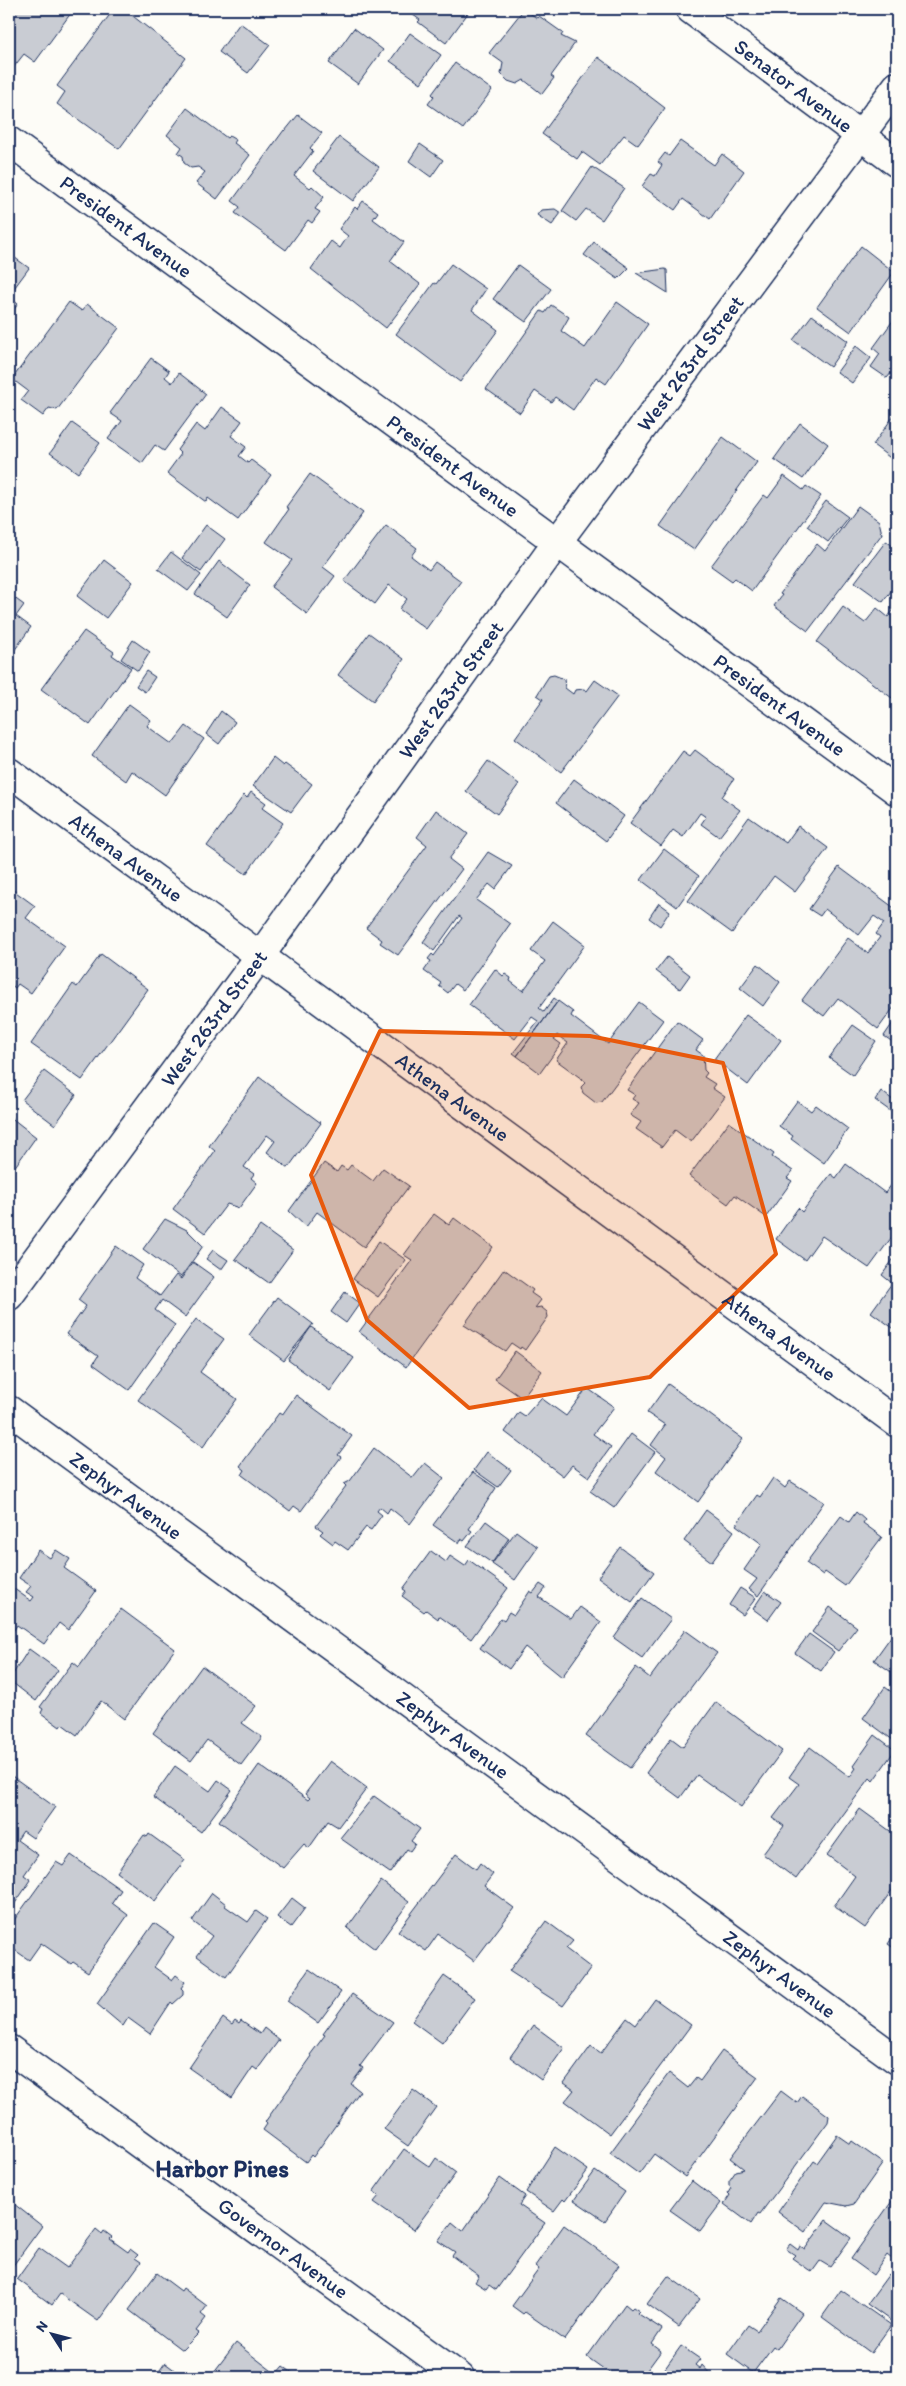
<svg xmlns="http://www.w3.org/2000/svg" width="906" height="2386" font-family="Itim,sans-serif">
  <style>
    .building { fill: #c9ccd3; stroke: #1b2f5e }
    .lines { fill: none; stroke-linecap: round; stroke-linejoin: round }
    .street-casing { stroke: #1b2f5e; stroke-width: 31 }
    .street { stroke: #fdfcf7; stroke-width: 28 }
    .marked { fill: #e8590c; fill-opacity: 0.2; stroke: #e8590c; stroke-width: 4; stroke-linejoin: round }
    .labels { text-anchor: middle; stroke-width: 5; stroke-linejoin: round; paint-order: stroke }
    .street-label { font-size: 21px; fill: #1b2f5e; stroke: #fdfcf7 }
    .quarter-label { font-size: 24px; font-weight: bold; fill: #1b2f5e; stroke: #fdfcf7 }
  </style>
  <rect width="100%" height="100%" fill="#fdfcf7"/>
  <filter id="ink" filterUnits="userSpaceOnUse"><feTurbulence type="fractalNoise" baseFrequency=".02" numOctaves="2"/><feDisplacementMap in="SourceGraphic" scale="10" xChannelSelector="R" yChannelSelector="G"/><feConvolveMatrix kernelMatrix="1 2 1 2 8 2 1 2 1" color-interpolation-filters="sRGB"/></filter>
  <g filter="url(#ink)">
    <!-- building -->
    <path class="building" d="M9,9H64L71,13L35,62L24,54L9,73Z
      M114,9H124L186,58L119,149L57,104L65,92L57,86Z
      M405,9H471L446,43L418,22L420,20Z
      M524,9H529L528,12L537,18L539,16L563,33L561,36L575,43L551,76L554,78L542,94L524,80L517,84L508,81L501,74L503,63L489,53Z
      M240,23L270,45L248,73L219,52Z
      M354,28L383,50L358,84L329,63Z
      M410,33L441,55L421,83L390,61Z
      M598,57L665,108L638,145L624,135L600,165L582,152L577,159L542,134Z
      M455,63L492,90L463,129L428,104L434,96L432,94Z
      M187,108L227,138L229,136L236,140L234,143L250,155L217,199L196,183L205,172L198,167L191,168L184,163L183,156L178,153L182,147L167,135Z
      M298,115L322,133L310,148L313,151L294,176L310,188L312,186L324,197L315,209L320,212L312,223L308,220L286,250L235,213L240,207L232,201L284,130L285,131Z
      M339,137L379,167L353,201L313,171Z
      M680,141L714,165L722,154L744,171L710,219L683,199L675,210L642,186L651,174L655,176L662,165L658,162L665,153L669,156Z
      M420,144L443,160L431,177L409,161Z
      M592,167L624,188L602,220L586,209L576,221L562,211Z
      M363,201L378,212L373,219L404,242L390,261L420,284L386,328L311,269L331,241L340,248L348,236L339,229L355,207L357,209Z
      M555,209L561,213L552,225L537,215L541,210Z
      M594,242L629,268L618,279L584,255Z
      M861,246L894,272L851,332L817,307Z
      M11,255L29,268L9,295V259Z
      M451,264L486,289L472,310L498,330L460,382L396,334L434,283L436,284Z
      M518,265L551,289L526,322L493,299Z
      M665,269L667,270L668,293L636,273Z
      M9,297L18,304L9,316Z
      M69,302L82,311L87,304L119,328L57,410L49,408L43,416L21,400L28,391L12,379Z
      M617,302L648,324L606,384L596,377L573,410L555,397L551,402L535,391L520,413L486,389L541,311L545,313L551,305L569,317L561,331L585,348Z
      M812,315L848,341L830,367L793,340Z
      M897,315V366L887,378L871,367L880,354L873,348Z
      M856,346L871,358L852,383L837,372Z
      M151,358L169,371L165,377L172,383L179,373L206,394L164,451L155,445L142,463L108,439L122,421L110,413Z
      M222,407L242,421L231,436L246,447L239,456L248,463L251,460L271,475L238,520L208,498L206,502L167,473L181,454L177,450L196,424L205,431Z
      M897,411V463L873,445Z
      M72,423L100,443L78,473L50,453Z
      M800,423L828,444L803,479L774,459Z
      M723,437L757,462L694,550L660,526Z
      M310,474L363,513L323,567L335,576L307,614L271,587L292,560L266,542L289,509L286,507Z
      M784,476L803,490L806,486L821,496L752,591L735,578L732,581L711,566L764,495L768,498Z
      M826,501L848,517L828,542L807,526Z
      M858,506L879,521L882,534L808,631L774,606L782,595L780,594L817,544L825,551Z
      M206,525L225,539L201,572L182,558Z
      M386,525L417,548L411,556L429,570L435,562L461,581L426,629L399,609L407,599L389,585L375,604L344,581Z
      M886,541L897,549V583L883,602L855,582Z
      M171,552L201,575L188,591L158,569Z
      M104,560L133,582L106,618L77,596Z
      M219,561L250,585L227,617L195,594Z
      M9,594L24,605L16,616L31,627L9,658Z
      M897,605V690L892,698L817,642L843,607L865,623L877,608L888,617Z
      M84,631L114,652L112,655L131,668L90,725L41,689Z
      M369,633L404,659L373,701L338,675Z
      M133,640L150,652L138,671L121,659Z
      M146,671L155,677L145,692L136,686Z
      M554,675L564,679L565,688L573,694L575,690L584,689L587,691L595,680L618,696L561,772L515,738L543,699L537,695L545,682L549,676Z
      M129,704L151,720L147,726L172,744L186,726L204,739L165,795L132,771L126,781L92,756Z
      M221,711L235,722L219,744L206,734Z
      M695,750L734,779L722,797L740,810L719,837L701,824L706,817L700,813L683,837L673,830L661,846L630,823L683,751L690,756Z
      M273,758L283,766L285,764L312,784L291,812L253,786Z
      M488,761L519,784L497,814L466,791Z
      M574,779L624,816L606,841L556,803Z
      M251,792L266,803L262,808L283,823L246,874L207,846L244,795L247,798Z
      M436,810L468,834L449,859L462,869L398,955L380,943L382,940L366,928L427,845L417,837Z
      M749,817L786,843L798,826L828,848L795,892L774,876L732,933L688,901Z
      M664,849L699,876L677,907L641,880Z
      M488,852L512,866L495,889L489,884L476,900L510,924L463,990L455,984L448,993L439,986L441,983L424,971L431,961L428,959L432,954L434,956L462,918L459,916L434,951L423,942Z
      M839,867L897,910V1003L878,1029L838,998L824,1016L802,1000L848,938L868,953L880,937L876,934L884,923L874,916L859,935L825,909L820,916L809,909Z
      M9,887L35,906L26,918L65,946L31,993L18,984L15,988L9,983Z
      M659,903L670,911L660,926L649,918Z
      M553,921L585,945L539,1008L544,1012L554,998L558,1001L517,1056L513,1053L538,1021L532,1017L515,1039L469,1005L495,969L503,976L505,974L511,978L510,981L523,991L545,961L531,951Z
      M101,954L148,989L82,1080L31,1044L73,984L77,987Z
      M667,957L690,975L680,989L656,971Z
      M758,964L780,982L763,1006L740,988Z
      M558,1001L573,1012L571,1016L608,1044L639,1002L663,1020L602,1102L596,1103L583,1093L581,1087L586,1082L556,1060L568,1043L557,1035L554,1039L561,1044L540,1073L517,1056Z
      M746,1015L781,1040L748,1085L714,1059Z
      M897,1017V1045L884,1036Z
      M677,1021L703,1040L696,1050L703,1055L704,1070L707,1073L704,1077L715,1084L712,1088L725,1097L691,1142L675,1130L662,1147L636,1129L641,1122L630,1115L639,1103L632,1099L635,1095L627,1090Z
      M853,1025L876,1041L853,1075L829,1058Z
      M44,1071L76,1095L55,1125L22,1100Z
      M259,1077L321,1123L288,1168L267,1152L275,1141L267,1135L244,1167L254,1174L251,1178L257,1183L239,1208L227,1204L205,1233L173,1209L215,1151L209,1146Z
      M881,1091L897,1103V1116L875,1100Z
      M797,1101L811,1111L816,1105L848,1129L824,1163L791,1139L793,1136L779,1126Z
      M9,1116L36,1137L9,1175Z
      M729,1122L774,1154L772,1157L793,1171L787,1178L792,1181L766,1217L735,1195L728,1204L689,1176Z
      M324,1163L337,1172L341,1166L347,1170L351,1165L373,1181L383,1168L409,1186L364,1247L317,1212L306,1227L289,1211Z
      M846,1164L885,1193L893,1183L897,1187V1230L869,1268L822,1236L805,1260L776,1239L798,1208L802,1212L831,1174L836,1178Z
      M434,1214L449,1225L454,1218L493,1247L406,1367L359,1332L412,1260L404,1255Z
      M165,1219L187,1230L203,1246L181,1277L143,1249Z
      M260,1226L293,1250L269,1283L235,1259Z
      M379,1241L406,1260L378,1297L353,1279Z
      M116,1246L143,1265L135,1278L160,1296L176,1275L181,1279L193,1262L214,1277L185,1317L162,1300L155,1310L175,1325L129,1390L93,1364L98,1356L66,1334L86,1306L78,1300Z
      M213,1250L228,1260L221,1270L206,1259Z
      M897,1254V1331L871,1312L892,1283L882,1275Z
      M504,1269L533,1290L531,1293L541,1300L535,1308L541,1307L547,1312L548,1317L525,1350L521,1347L520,1349L511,1343L505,1351L464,1325Z
      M345,1292L360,1303L346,1323L331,1312Z
      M277,1297L313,1324L284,1361L249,1335Z
      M196,1319L224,1339L200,1372L237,1399L203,1447L138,1400Z
      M311,1327L354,1358L330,1391L288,1360Z
      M515,1351L542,1371L522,1398L495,1379Z
      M668,1384L743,1439L698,1502L656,1471L666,1457L651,1445L665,1425L647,1413Z
      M587,1388L614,1407L593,1434L611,1447L589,1477L572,1465L563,1476L505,1432L519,1412L525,1416L541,1398L566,1416Z
      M296,1395L352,1436L338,1455L341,1457L301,1511L294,1506L290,1511L242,1475L245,1470L240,1466L279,1413L282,1415Z
      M631,1434L655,1452L614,1508L590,1491Z
      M374,1448L413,1478L425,1463L444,1478L410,1524L390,1508L387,1513L380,1507L377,1511L382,1515L371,1530L366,1527L348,1550L335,1541L333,1544L320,1534L323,1531L316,1526L346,1486L344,1484L350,1481Z
      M487,1452L511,1470L498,1487L474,1470Z
      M473,1472L496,1488L469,1529L472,1531L464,1541L461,1539L459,1543L433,1525Z
      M773,1478L785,1488L790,1481L824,1502L758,1596L749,1589L757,1579L744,1570L762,1544L736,1525L757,1495L760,1497Z
      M706,1510L734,1531L712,1562L684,1541Z
      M856,1512L865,1520L863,1523L882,1537L845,1586L825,1572L823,1575L806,1563L841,1516L849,1522Z
      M486,1521L509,1538L492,1563L467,1546Z
      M516,1531L538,1547L515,1580L492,1564Z
      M620,1547L654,1572L632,1602L598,1577Z
      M38,1550L50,1558L56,1550L70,1559L64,1568L96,1591L68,1630L59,1623L44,1644L17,1625L9,1638V1588L10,1586L31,1601L34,1597L26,1592L31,1586L19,1578Z
      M431,1551L446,1562L450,1556L465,1566L469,1560L508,1588L471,1639L439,1616L438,1619L426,1610L424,1612L402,1596L406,1591L403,1589Z
      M540,1584L546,1588L539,1597L571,1619L580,1607L601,1622L562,1677L525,1647L509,1669L480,1648L501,1618L504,1620L509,1612L514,1615L530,1591L533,1593Z
      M740,1588L756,1598L743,1615L729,1605Z
      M765,1591L781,1602L768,1620L753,1609Z
      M642,1598L671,1619L642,1658L614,1638Z
      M830,1607L857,1627L838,1651L812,1632Z
      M121,1609L175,1649L124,1719L101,1701L77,1735L62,1724L60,1727L41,1713L43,1709L40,1707L73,1662L79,1667Z
      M897,1628V1676L874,1660Z
      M685,1630L717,1653L630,1768L586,1736L636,1667L650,1678Z
      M809,1634L834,1652L821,1671L795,1653Z
      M29,1649L58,1670L36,1701L9,1680Z
      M202,1666L256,1706L242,1723L262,1737L241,1765L207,1740L191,1761L153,1733Z
      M885,1687L897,1696V1743L863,1718Z
      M716,1702L782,1751L741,1807L697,1775L680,1798L646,1773L671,1738L683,1747Z
      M875,1735L895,1750L873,1781L870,1778L796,1879L763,1854L784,1826L773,1818L799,1784L789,1777L810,1747L850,1777L856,1768L853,1766Z
      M330,1761L367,1788L338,1827L328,1821L309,1848L304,1844L283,1868L219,1821L259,1765L308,1800L310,1798L305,1794Z
      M175,1766L210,1791L218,1780L232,1790L201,1832L153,1797Z
      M9,1774L55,1807L33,1838L23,1831L17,1840L38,1855L24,1875L31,1880L9,1912Z
      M374,1796L420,1829L411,1841L415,1844L410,1851L407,1849L390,1873L340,1838Z
      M860,1809L897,1836V1883L865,1928L834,1906L855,1876L827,1855Z
      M149,1834L185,1860L155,1901L117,1872L144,1835L147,1837Z
      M456,1854L476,1869L480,1863L493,1874L484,1886L514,1908L474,1961L438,1934L426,1951L398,1931Z
      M71,1855L121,1890L112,1903L128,1915L88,1972L73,1962L71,1964L41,1943L29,1960L9,1946V1927L56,1862L63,1866Z
      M381,1881L409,1902L375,1949L347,1928Z
      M212,1893L226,1904L225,1906L248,1922L256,1911L267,1919L226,1977L197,1956L212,1936L192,1921Z
      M292,1898L305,1908L291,1927L277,1917Z
      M546,1921L573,1941L566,1949L591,1968L563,2006L509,1971Z
      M154,1923L174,1937L154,1967L172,1980L176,1975L185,1982L181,1988L183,1990V1995L173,2004L171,2002L150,2034L128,2018L123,2026L97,2004Z
      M897,1931V1950L888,1944Z
      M309,1969L341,1992L318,2023L287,2001Z
      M444,1976L475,1998L442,2043L412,2021Z
      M352,1994L393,2022L360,2066L363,2068L351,2084L360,2091L313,2157L311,2155L306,2162L263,2130L267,2124L265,2122L312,2056L310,2055L325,2035L323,2034Z
      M655,1999L691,2025L610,2134L565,2101L574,2090L564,2083L591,2046L601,2053L627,2018L636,2025Z
      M223,2018L232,2025L235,2021L239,2024L241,2021L260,2034L264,2028L279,2040L257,2070L253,2067L232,2098L189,2068Z
      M533,2025L564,2048L541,2080L510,2057Z
      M722,2051L758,2077L685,2177L654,2154L639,2174L610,2153L669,2073L688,2088L696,2078L700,2081Z
      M413,2090L436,2107L408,2146L384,2129Z
      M781,2091L797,2103L802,2096L829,2116L828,2122L760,2214L758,2213L751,2224L724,2204L730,2195L728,2193L731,2188L729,2186V2181L736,2171L744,2169L730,2158Z
      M837,2135L850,2144L852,2141L883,2163L854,2204L846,2206L826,2202L805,2232L778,2212L814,2161L817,2163Z
      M555,2147L588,2170L565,2201L563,2199L554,2211L526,2192Z
      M404,2149L430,2167L436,2158L456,2173L414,2230L374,2202L379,2196L373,2192Z
      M595,2171L625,2192L605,2221L574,2200Z
      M500,2178L525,2196L519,2205L545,2223L496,2290L489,2285L486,2289L475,2282L479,2276L452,2256L455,2252L438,2241L452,2222L463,2231Z
      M692,2181L721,2203L700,2231L670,2210Z
      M897,2194V2263L887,2255L873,2275L851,2259Z
      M9,2200L42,2226L9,2271Z
      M826,2220L851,2238L830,2267L820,2261L812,2272L792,2258L795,2255L786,2249L790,2244L798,2250L800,2246L805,2249Z
      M564,2225L619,2265L565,2340L525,2312L523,2314L512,2306L539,2269L535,2266Z
      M96,2229L102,2234L104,2231L112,2237L110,2239L128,2252L130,2249L138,2255L135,2258L141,2262L98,2321L60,2294L52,2305L17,2279L39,2248L67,2268Z
      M157,2273L181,2291L183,2288L207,2306L201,2314L206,2318L196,2331L199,2333L182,2350L129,2310Z
      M889,2274L897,2280V2320L895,2324L867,2304Z
      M668,2276L700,2299L679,2327L647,2304Z
      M841,2290L891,2325L871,2353L822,2317Z
      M781,2298L802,2313L777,2349L773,2346L753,2373L727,2354L748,2325L757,2331Z
      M625,2304L631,2309L633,2307L639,2311L637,2313L662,2329L652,2344L661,2351L642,2377H615L587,2357Z
      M236,2343L276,2374L283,2366L298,2377H210Z
      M681,2346L700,2359L695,2365L700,2369L702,2365L713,2377H659Z
      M165,2363L184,2377H155Z"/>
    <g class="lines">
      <!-- street casing -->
      <g class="street-casing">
        <g id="street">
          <path id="s1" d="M690,9L897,163"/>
          <path id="s2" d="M9,141L897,791"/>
          <path id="s3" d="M9,772L897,1423"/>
          <path id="s4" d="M9,1296L260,956L558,541L897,86"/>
          <path id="s5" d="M9,1410L897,2060"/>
          <path id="s6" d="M9,2049L460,2377"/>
        </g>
      </g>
      <!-- street -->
      <use href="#street" class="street"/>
    </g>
  </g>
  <!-- marked area -->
  <path class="marked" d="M380,1031L590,1036L723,1063L776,1254L650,1377L469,1408L367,1320L311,1175Z"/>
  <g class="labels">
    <!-- street labels -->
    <g class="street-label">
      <text dy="7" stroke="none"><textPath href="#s1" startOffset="129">Senator Avenue</textPath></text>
      <text dy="7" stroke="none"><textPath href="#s2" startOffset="145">President Avenue</textPath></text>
      <text dy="7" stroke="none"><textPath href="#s4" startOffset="1155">West 263rd Street</textPath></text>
      <text dy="7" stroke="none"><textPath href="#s2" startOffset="550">President Avenue</textPath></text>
      <text dy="7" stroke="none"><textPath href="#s4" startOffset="750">West 263rd Street</textPath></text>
      <text dy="7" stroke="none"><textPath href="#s2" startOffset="955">President Avenue</textPath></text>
      <text dy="7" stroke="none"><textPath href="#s3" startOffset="145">Athena Avenue</textPath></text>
      <text dy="7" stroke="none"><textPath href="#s4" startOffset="345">West 263rd Street</textPath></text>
      <text dy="7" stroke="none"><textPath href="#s3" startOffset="550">Athena Avenue</textPath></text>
      <text dy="7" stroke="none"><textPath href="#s3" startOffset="955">Athena Avenue</textPath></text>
      <text dy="7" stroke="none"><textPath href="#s5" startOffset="145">Zephyr Avenue</textPath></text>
      <text dy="7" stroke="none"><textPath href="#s5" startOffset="550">Zephyr Avenue</textPath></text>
      <text dy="7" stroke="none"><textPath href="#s5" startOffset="955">Zephyr Avenue</textPath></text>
      <text dy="7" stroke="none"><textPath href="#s6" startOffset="339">Governor Avenue</textPath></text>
    </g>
    <!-- quarter labels -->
    <g class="quarter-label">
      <text x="222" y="2177">Harbor Pines</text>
    </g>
  </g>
  <!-- margin -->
  <rect width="906" height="2386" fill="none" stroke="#fdfcf7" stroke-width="30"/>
  <rect x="15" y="15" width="876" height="2356" fill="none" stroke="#1b2f5e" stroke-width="2" filter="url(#ink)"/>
  <!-- north arrow -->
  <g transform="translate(52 2334) rotate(306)" stroke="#fdfcf7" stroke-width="4" paint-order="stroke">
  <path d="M0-4L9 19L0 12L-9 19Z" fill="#1b2f5e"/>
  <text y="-8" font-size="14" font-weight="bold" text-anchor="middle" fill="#1b2f5e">N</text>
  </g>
</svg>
